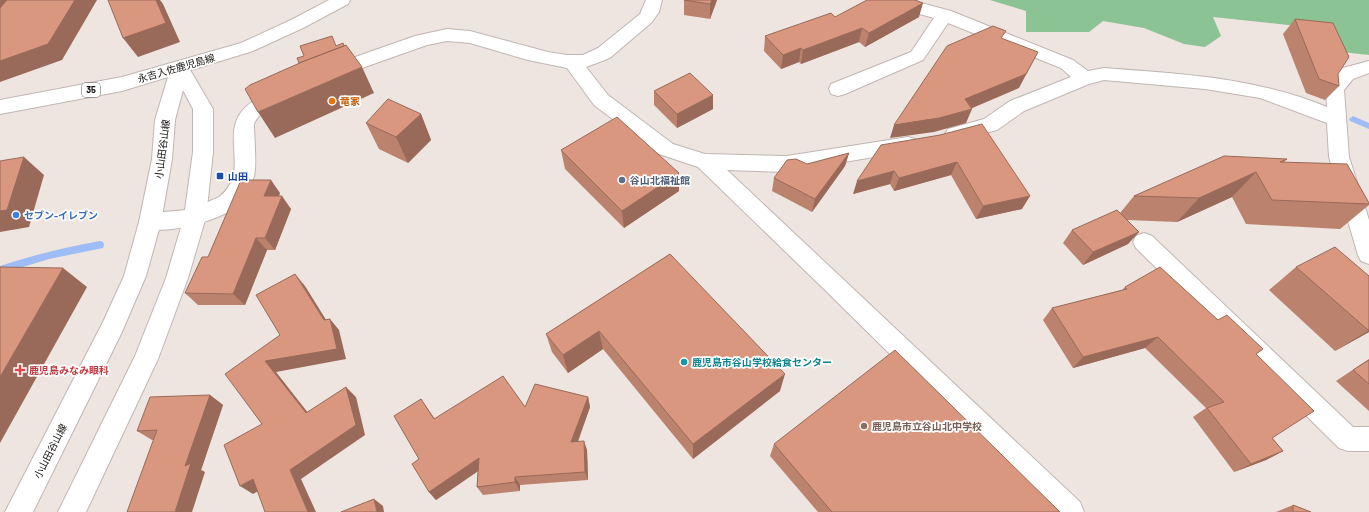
<svg xmlns="http://www.w3.org/2000/svg" width="1369" height="512" font-family="Barlow,'Noto Sans JP',sans-serif">
  <style>
    .forest { fill: #8bc395 }
    .lines { fill: none; stroke-linecap: round; stroke-linejoin: round }
    .stream { fill: #9ebcf5; fill-rule: evenodd }
    .street-casing { stroke: #c0b6b3; stroke-width: 2 }
    .secondary-casing { stroke: #c0b6b3; stroke-width: 2 }
    .primary-casing { stroke: #c0b6b3; stroke-width: 2 }
    .street { fill: #fff; fill-rule: evenodd }
    .secondary { fill: #fff; fill-rule: evenodd }
    .primary { fill: #fff; fill-rule: evenodd }
    .wall { fill: #bb826d }
    .shaded-wall { fill: #996a59 }
    .building { fill: #da977f; stroke: #996a59 }
    .food-dot { fill: #e8710a; stroke: #fff; stroke-width: 1.5 }
    .transit-dot { fill: #1a4fb4; stroke: #fff; stroke-width: 1.5 }
    .service-dot { fill: #5c6f8a; stroke: #fff; stroke-width: 1.5 }
    .shop-dot { fill: #3f7fe0; stroke: #fff; stroke-width: 1.5 }
    .culture-dot { fill: #0f9aa8; stroke: #fff; stroke-width: 1.5 }
    .health-dot { fill: #e0444e; stroke: #fff; stroke-width: 1.5 }
    .education-dot { fill: #8d6e63; stroke: #fff; stroke-width: 1.5 }
    .labels { text-anchor: middle; stroke-width: 3.5; stroke-linejoin: round; paint-order: stroke }
    .shield { fill: #fff; stroke: #5b5958; stroke-width: 1 }
    .shield-label { font-size: 9px; font-weight: bold; fill: #151211 }
    .street-label { font-size: 10px; fill: #151211; stroke: #fff }
    .food-label { font-size: 10px; font-weight: bold; fill: #c56008; stroke: #fff; text-anchor: start }
    .transit-label { font-size: 10px; font-weight: bold; fill: #164399; stroke: #fff; text-anchor: start }
    .service-label { font-size: 10px; font-weight: bold; fill: #4e5e75; stroke: #fff; text-anchor: start }
    .shop-label { font-size: 10px; font-weight: bold; fill: #366cbe; stroke: #fff; text-anchor: start }
    .culture-label { font-size: 10px; font-weight: bold; fill: #0d838f; stroke: #fff; text-anchor: start }
    .health-label { font-size: 10px; font-weight: bold; fill: #be3a42; stroke: #fff; text-anchor: start }
    .education-label { font-size: 10px; font-weight: bold; fill: #785e54; stroke: #fff; text-anchor: start }
  </style>
  <rect width="100%" height="100%" fill="#eee4e0"/>
  <!-- forest -->
  <path class="forest" d="M990,0H1369V55L1333,51L1316,28L1213,17L1221,36L1205,47L1184,44L1144,28L1103,21L1089,32H1026V11Z"/>
  <g class="lines">
    <!-- stream -->
    <path class="stream" d="M1353,116L1369,123V129L1350,121L1349,119Z
      M100,241L103,242L104,245L103,248L49,259L0,274V266C33,255 66,247 100,241Z"/>
    <!-- street casing -->
    <g class="street-casing">
      <path id="street" d="M646,0H662L659,12L652,22L611,57L605,60L586,67L608,95L673,144L705,154L787,156L908,137L915,139L918,144L915,149L908,151L787,172L727,170L1080,502L1084,512H1050L826,291L698,167L659,154L594,105L567,68L528,60L470,43L447,41L427,45L331,79L324,78L322,73L324,68L415,36L447,29L470,31L548,52L567,55H583L598,48L640,14Z
        M881,0H910L951,11L1073,60L1088,71L1104,68C1181,74 1254,77 1327,107L1326,89L1339,69L1369,61V73L1353,79L1344,90L1349,157L1369,220V264L1361,261L1358,255L1329,157L1327,123L1260,98L1205,89L1104,80L1089,84L1024,111L997,130L955,141L948,139L945,134L948,129L984,119L1010,101L1071,77L1061,68L948,23L923,60L845,94L838,96L831,94L829,89L831,84L911,52L934,18L883,4Z
        M283,88L290,90L292,95C285,108 262,105 254,124C254,136 257,166 254,176C251,187 242,203 233,209C214,222 164,235 142,228L139,222L142,216C158,211 175,212 191,209C197,208 202,204 208,202C211,200 216,199 219,197C261,164 195,114 283,88Z
        M1144,233L1152,236L1353,427H1369V451H1348L1339,448L1136,248L1133,242L1136,236Z"/>
    </g>
    <!-- secondary casing -->
    <g class="secondary-casing">
      <path id="secondary" d="M180,61L186,63L213,109V152L206,217L188,278L158,359L86,512H58L135,356L166,278L184,217L193,152V109L183,90L175,120L172,159L161,222L146,276L121,334L33,512H5L103,322L124,276L139,222L152,159L155,120L171,67L174,63Z"/>
    </g>
    <!-- primary casing -->
    <g class="primary-casing">
      <path id="primary" d="M329,0H350L348,4L303,28L253,51L122,91L0,114V100L122,77L241,43L291,20Z"/>
    </g>
    <!-- street -->
    <use href="#street" class="street"/>
    <!-- secondary -->
    <use href="#secondary" class="secondary"/>
    <!-- primary -->
    <use href="#primary" class="primary"/>
  </g>
  <!-- wall -->
  <path class="wall" d="M684,0H717L710,19L684,15Z
    M835,17H919L865,47L859,42L801,64L799,62L781,69L764,51L765,36Z
    M1295,19L1338,74L1339,86L1325,100L1306,93L1283,34Z
    M654,91L713,109L677,128L654,105Z
    M421,114L431,140L408,163L379,149L366,123Z
    M940,135L1022,209L976,219L951,175L894,191L890,184L853,194Z
    M561,150L679,191L624,228L565,169Z
    M849,153L845,166L812,212L772,191L774,178L807,164Z
    M1287,159L1284,162L1369,203V205L1340,229L1246,224L1232,197L1177,222L1127,220L1139,232L1128,244L1083,265L1063,243L1072,230L1120,213L1134,196Z
    M280,193L279,196L291,209L275,250H267L245,305H198L185,293L208,257Z
    M670,254L780,391L693,459L603,349L568,373L552,352L546,334Z
    M1296,267L1369,276V332L1335,351L1269,290Z
    M1125,287L1218,320L1263,349L1256,354L1272,438L1283,451L1266,460L1234,472L1193,417L1206,408L1145,348L1073,368L1043,320L1052,308L1122,290Z
    M1369,359V411L1336,381Z
    M210,395L223,405L201,470L205,472L153,440H152L137,431Z
    M588,397L590,407L578,442L587,450L588,480L520,485V491L483,495L477,487L478,471L436,500L429,492L419,459L421,399L435,419L525,407Z
    M774,444L1060,512H818L770,456Z
    M1293,505L1311,512H1276Z"/>
  <!-- shaded-wall -->
  <path class="shaded-wall" d="M0,0H10L0,15Z
    M75,0H97L62,60L0,82V61Z
    M156,0H160L163,4L180,42L138,57L123,38Z
    M712,0H717L710,19V4Z
    M923,3L919,17L865,47L869,33Z
    M862,28L859,42L801,64L803,50Z
    M801,48L799,62L781,69L783,55Z
    M1038,52L1019,88L963,112L972,109L966,123L934,132L890,138L894,125L965,99Z
    M362,67L374,93L275,138L258,112Z
    M713,95V109L677,128V114Z
    M421,114L431,140L408,163L396,137Z
    M849,153L845,166L812,212L815,199Z
    M24,157L44,175L29,227L0,232V211Z
    M957,162L951,175L894,191L899,178Z
    M894,171L890,184L853,194L857,181Z
    M1256,172L1232,197L1177,222L1199,198Z
    M679,173V191L624,228L622,211Z
    M271,180L280,193L273,209L264,196Z
    M282,196L291,209L275,250L265,238Z
    M1030,196L1022,209L976,219L983,206Z
    M1139,232L1128,244L1083,265L1093,252Z
    M256,238L267,250L245,305L233,294Z
    M63,268L87,287L0,443V377Z
    M295,274L305,286L333,331L330,319L339,330L346,359L276,372L316,423L306,413L265,361L324,320Z
    M1369,330V332L1335,351Z
    M599,331L603,349L568,373L563,355Z
    M1158,337L1145,348L1073,368L1083,357Z
    M785,374L780,391L693,459V444Z
    M346,387L356,397L365,435L301,479L316,512H308L290,470Z
    M210,395L223,405L201,470L205,472L192,512H175L185,466Z
    M588,397L590,407L574,451L571,442Z
    M584,441L587,450L588,480L585,472Z
    M1283,451L1266,460L1234,472L1251,464Z
    M479,458L484,467L436,500L429,492Z
    M515,477L520,485V491L515,482Z
    M253,479L265,487L253,494L240,486Z
    M374,499L383,506L384,512H377Z"/>
  <!-- building -->
  <path class="building" d="M7,0H75L48,44L0,61V8Z
    M108,0H156L166,23L123,38Z
    M684,0H712L710,4Z
    M867,0H915L923,3L869,33L862,28L803,50L801,48L783,55L765,36L831,13L835,17Z
    M1295,19L1333,23L1349,57L1338,74L1339,86L1319,79Z
    M993,26L1006,31L1001,38L1038,52L1026,74L965,99L972,109L939,118L894,125L947,46Z
    M332,36L336,46L343,43L344,46L299,63L297,58L304,56L300,46Z
    M346,45L362,67L258,112L245,89L250,85L302,62Z
    M690,73L713,95L677,114L654,91Z
    M388,99L421,114L396,137L366,123Z
    M617,117L679,173L622,211L561,150Z
    M982,124L1030,196L983,206L957,162L899,178L894,171L857,181L881,145L940,135Z
    M849,153L815,199L774,178L787,160L796,159L807,164Z
    M1224,156L1287,159L1280,162L1347,164L1369,203V204L1272,200L1256,172L1199,198L1134,196Z
    M24,157L7,210L0,211V161Z
    M241,180H271L264,196H282L265,238H256L233,294L185,293L202,257H208Z
    M1117,210L1139,232L1093,252L1072,230Z
    M1335,247L1369,276V330H1368L1296,267Z
    M670,254L785,374L693,444L599,331L563,355L546,334Z
    M0,267L63,268L0,377Z
    M1160,267L1218,320L1227,315L1263,349L1256,354L1314,411L1272,438L1283,451L1251,464L1207,408L1224,402L1158,337L1083,357L1052,308L1127,289L1125,287Z
    M295,274L324,320L330,319L337,349L265,361L306,413L346,387L356,425L290,470L308,512H265L253,479L240,486L224,445L262,424L225,374L280,335L256,295Z
    M895,350L1060,512H832L774,444Z
    M1369,360V384L1353,370Z
    M503,376L525,407L535,384L588,397L571,442L584,441L585,472L515,477V482L477,487L479,458L429,492L412,464L419,459L394,416L421,399L434,419Z
    M210,395L185,466L191,463L175,512H127L157,430L137,431L150,397Z
    M374,499L377,512H341Z
    M1293,505L1311,512H1293Z"/>
  <!-- markers -->
  <circle class="food-dot" cx="332" cy="101" r="4"/>
  <rect class="transit-dot" x="216" y="172" width="8" height="8" rx="2"/>
  <circle class="service-dot" cx="622" cy="180" r="4"/>
  <circle class="shop-dot" cx="16" cy="215" r="4"/>
  <circle class="culture-dot" cx="684" cy="362" r="4"/>
  <path class="health-dot" d="M18 364h4v4h4v4h-4v4h-4v-4h-4v-4h4z"/>
  <circle class="education-dot" cx="864" cy="426" r="4"/>
  <g class="labels">
    <!-- shield labels -->
    <rect class="shield" x="82" y="83" width="18" height="14" rx="3"/>
    <g class="shield-label">
      <text x="91" y="93">35</text>
    </g>
    <!-- street labels -->
    <g class="street-label">
      <text transform="translate(176 68) rotate(-16)" y="4">永吉入佐鹿児島線</text>
      <text transform="translate(162 149) rotate(-83)" y="4">小山田谷山線</text>
      <text transform="translate(50 451) rotate(-63)" y="4">小山田谷山線</text>
    </g>
    <!-- food labels -->
    <g class="food-label">
      <text x="340" y="105">竜家</text>
    </g>
    <!-- transit labels -->
    <g class="transit-label">
      <text x="228" y="180">山田</text>
    </g>
    <!-- service labels -->
    <g class="service-label">
      <text x="630" y="184">谷山北福祉館</text>
    </g>
    <!-- shop labels -->
    <g class="shop-label">
      <text x="24" y="219">セブン-イレブン</text>
    </g>
    <!-- culture labels -->
    <g class="culture-label">
      <text x="692" y="366">鹿児島市谷山学校給食センター</text>
    </g>
    <!-- health labels -->
    <g class="health-label">
      <text x="29" y="374">鹿児島みなみ眼科</text>
    </g>
    <!-- education labels -->
    <g class="education-label">
      <text x="872" y="430">鹿児島市立谷山北中学校</text>
    </g>
  </g>
</svg>
